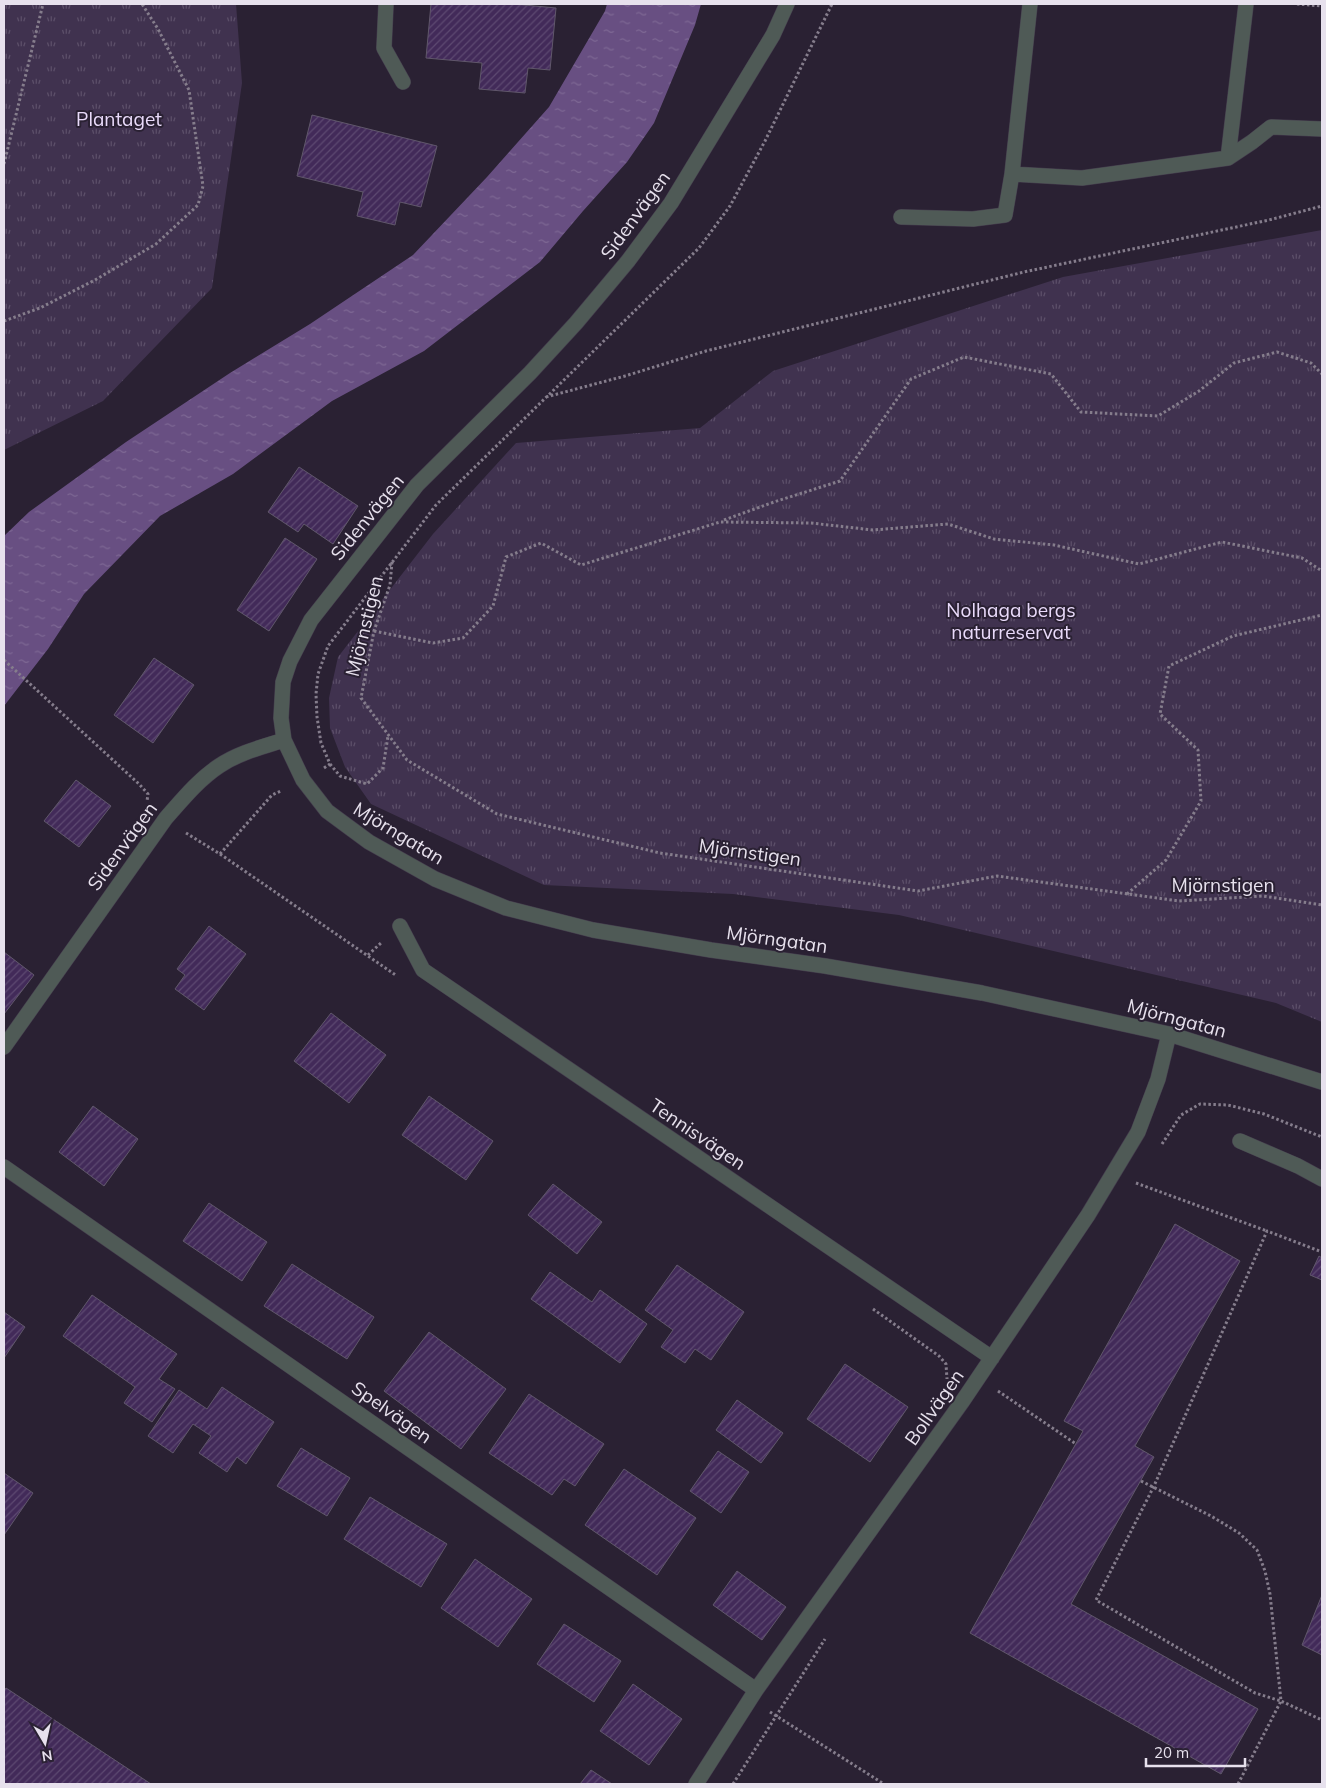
<svg xmlns="http://www.w3.org/2000/svg" width="1326" height="1788" font-family="Mulish,sans-serif">
  <style>
    .park { fill: url(#park-tufts) }
    .water { fill: url(#water-ripples) }
    .building { fill: url(#building-hatch); stroke: #60576b }
    .lines { fill: none; stroke-linecap: round; stroke-linejoin: round }
    .minor-casing { stroke: #443c4d; stroke-width: 16 }
    .path { stroke: #857d8c; stroke-width: 3; stroke-dasharray: 2.5 2.5; stroke-linecap: butt }
    .minor { stroke: #4f5a56; stroke-width: 15 }
    .labels { text-anchor: middle; stroke-width: 4; stroke-linejoin: round; paint-order: stroke }
    .park-label { font-size: 19px; fill: #e9dafa; stroke: #2a2133 }
    .street-label { font-size: 19px; fill: #e7e1ed; stroke: #2a2133 }
  </style>
  <defs>
    <pattern id="park-tufts" width="24" height="20" patternUnits="userSpaceOnUse" patternTransform="scale(1.25)"><rect width="24" height="20" fill="#40324f"/><path d="M3 7l-1-3M5 7V3M7 7l1-3M15 17l-1-3M17 17v-4M19 17l1-3" fill="none" stroke="#5c4f69"/></pattern>
    <pattern id="water-ripples" width="26" height="14" patternUnits="userSpaceOnUse" patternTransform="scale(1.25)"><rect width="26" height="14" fill="#684f82"/><path d="M2 4q2-2 4 0t4 0M15 11q2-2 4 0t4 0" fill="none" stroke="#7e6894"/></pattern>
    <pattern id="building-hatch" width="6" height="6" patternUnits="userSpaceOnUse" patternTransform="scale(1.25)"><rect width="6" height="6" fill="#422a59"/><path d="M-1 1l2-2M0 6l6-6M5 7l2-2" fill="none" stroke="#5d4971"/></pattern>
  </defs>
  <rect width="100%" height="100%" fill="#2a2133"/>
  <!-- park -->
  <path class="park" d="M4,4H236L242,83L212,288L103,401L4,450Z
    M1322,230V1022L1276,1003L899,915L733,894L544,885L371,804L345,767L330,728L329,698L338,657L433,534L516,443L700,428L773,371L1063,277Z"/>
  <!-- water -->
  <path class="water" d="M607,4H701L695,25L654,123L627,162L583,211L540,262L424,351L332,401L233,474L160,516L84,594L48,649L4,706V536L29,512L126,442L230,373L310,324L413,255L487,177L549,107L605,11Z"/>
  <!-- building -->
  <path class="building" d="M431,4H514L556,8L550,70L528,68L525,93L479,89L482,63L426,58Z
    M312,115L437,146L421,207L400,202L395,225L357,216L363,192L297,176Z
    M299,467L358,506L333,544L304,524L298,532L268,512Z
    M285,538L317,559L269,631L237,610Z
    M154,658L194,685L153,743L114,715Z
    M76,780L111,806L79,847L44,821Z
    M209,926L246,954L204,1010L175,989L185,975L177,969Z
    M4,952L34,975L4,1014Z
    M331,1013L386,1055L349,1103L294,1061Z
    M429,1096L493,1141L466,1180L402,1135Z
    M93,1106L138,1139L104,1186L59,1152Z
    M553,1184L602,1222L577,1254L528,1215Z
    M209,1203L267,1242L242,1281L183,1241Z
    M1175,1224L1240,1261L1135,1446L1154,1457L1071,1604L1258,1709L1221,1774L970,1633L1083,1431L1064,1421Z
    M1319,1256L1322,1258V1280L1310,1275Z
    M292,1264L374,1317L347,1359L264,1306Z
    M677,1265L744,1312L711,1360L695,1349L685,1363L661,1347L673,1330L645,1310Z
    M550,1272L592,1302L600,1290L647,1324L620,1363L531,1299Z
    M92,1295L177,1354L159,1379L175,1389L152,1422L124,1403L135,1387L63,1336Z
    M4,1312L25,1327L4,1358Z
    M429,1332L506,1389L461,1449L384,1391Z
    M845,1364L908,1407L870,1462L807,1419Z
    M222,1387L274,1422L246,1464L237,1457L227,1472L199,1453L211,1436L193,1424L173,1453L148,1436L179,1390L207,1409Z
    M529,1394L604,1444L575,1486L564,1479L552,1495L489,1453Z
    M737,1400L783,1433L761,1463L716,1430Z
    M301,1448L350,1478L327,1516L277,1486Z
    M718,1451L749,1472L721,1513L690,1491Z
    M624,1469L696,1518L657,1575L585,1525Z
    M4,1473L33,1493L4,1535Z
    M370,1497L447,1544L421,1587L344,1539Z
    M475,1559L532,1599L498,1647L441,1608Z
    M737,1571L786,1607L762,1640L713,1605Z
    M1322,1595V1655L1302,1645Z
    M564,1624L621,1661L594,1702L537,1664Z
    M633,1684L682,1719L649,1765L600,1731Z
    M6,1688L151,1784H4V1691Z
    M591,1770L612,1784H580Z"/>
  <g class="lines">
    <!-- minor casing -->
    <g class="minor-casing">
      <path id="minor" d="M386,4L384,48L403,82
        M787,4L773,35L671,203L628,261L576,323L530,373L417,485L311,620L290,661L283,682L281,718L284,740L303,780L327,811L369,842L435,879L506,908L593,930L711,950L825,966L982,993L1169,1034L1322,1082
        M1228,158L1246,4
        M1012,174L1030,4
        M901,217L973,219L1005,215L1012,174L1082,178L1228,158L1252,142L1271,127L1322,129
        M400,926L423,970L992,1358
        M4,1047L166,818C182,800 198,780 219,766C238,753 262,747 284,740
        M1240,1141L1298,1166L1322,1179
        M4,1167L756,1690
        M696,1784L756,1690L962,1402L1088,1215L1138,1132L1158,1079L1169,1034"/>
    </g>
    <!-- path -->
    <path class="path" d="M1297,4L1322,6
      M4,164L43,4
      M4,321L40,308L95,280L156,244L198,205L203,186L189,90L158,29L142,4
      M546,397L625,376L706,351L1024,272L1269,220L1322,206
      M724,520L774,502L840,481L911,379L964,357L1051,374L1081,412L1158,416L1199,391L1234,363L1277,352L1311,363L1322,374
      M392,562L390,585L374,631L361,698L407,760L497,814L660,853L918,891L997,876L1179,901L1263,896L1322,905
      M374,631L433,643L463,638L493,606L506,557L541,543L581,565L720,522L811,523L873,530L948,524L994,539L1054,545L1139,564L1222,542L1302,558L1322,571
      M4,660L139,784L148,794L147,801
      M330,764L340,776L367,784L383,768L388,736
      M324,768L330,764L321,743L317,717L316,694L318,674L328,646L436,505L699,248L730,206L765,141L832,4
      M186,833L220,854L272,795L281,791
      M220,854L397,976
      M1127,894L1166,860L1201,801L1198,750L1160,714L1169,666L1233,636L1322,615
      M368,955L382,942
      M1162,1144L1181,1115L1200,1104L1228,1105L1264,1114L1322,1137
      M1136,1183L1267,1231
      M873,1309L939,1356L946,1364L947,1379
      M998,1391L1076,1444
      M1141,1481L1211,1516L1239,1533L1257,1550L1265,1571L1270,1594L1281,1701L1322,1720
      M770,1712L884,1784
      M733,1784L825,1639
      M1238,1784L1281,1701L1255,1693L1096,1600L1154,1486L1267,1231L1322,1252"/>
    <!-- minor -->
    <use href="#minor" class="minor"/>
  </g>
  <g class="labels">
    <!-- park labels -->
    <g class="park-label">
      <text x="119" y="126">Plantaget</text>
      <text x="1011" y="617">Nolhaga bergs<tspan x="1011" dy="22">naturreservat</tspan></text>
    </g>
    <!-- street labels -->
    <g class="street-label">
      <text transform="translate(635 215) rotate(-54)" y="7">Sidenvägen</text>
      <text transform="translate(367 517) rotate(-51)" y="7">Sidenvägen</text>
      <text transform="translate(364 626) rotate(-76)" y="7">Mjörnstigen</text>
      <text transform="translate(399 833) rotate(31)" y="7">Mjörngatan</text>
      <text transform="translate(122 846) rotate(-54)" y="7">Sidenvägen</text>
      <text transform="translate(750 852) rotate(8)" y="7">Mjörnstigen</text>
      <text x="1223" y="892">Mjörnstigen</text>
      <text transform="translate(777 939) rotate(8)" y="7">Mjörngatan</text>
      <text transform="translate(1177 1018) rotate(15)" y="7">Mjörngatan</text>
      <text transform="translate(698 1134) rotate(34)" y="7">Tennisvägen</text>
      <text transform="translate(934 1407) rotate(-55)" y="7">Bollvägen</text>
      <text transform="translate(392 1412) rotate(35)" y="7">Spelvägen</text>
    </g>
  </g>
  <!-- border -->
  <rect width="1326" height="1788" fill="none" stroke="#e7e1ed" stroke-width="10"/>
  <!-- north arrow -->
  <g transform="translate(45 1743) rotate(171)" stroke="#2a2133" stroke-width="4" paint-order="stroke">
  <path d="M0-4L9 19L0 12L-9 19Z" fill="#e7e1ed"/>
  <text y="-8" font-size="14" font-weight="bold" text-anchor="middle" fill="#e7e1ed">N</text>
  </g>
  <!-- scale -->
  <path d="M1146 1758v8h99v-8" fill="none" stroke="#e7e1ed" stroke-width="2.5"/>
  <text x="1154" y="1758" font-size="15" fill="#e7e1ed" stroke="#2a2133" stroke-width="4" paint-order="stroke">20 m</text>
</svg>
